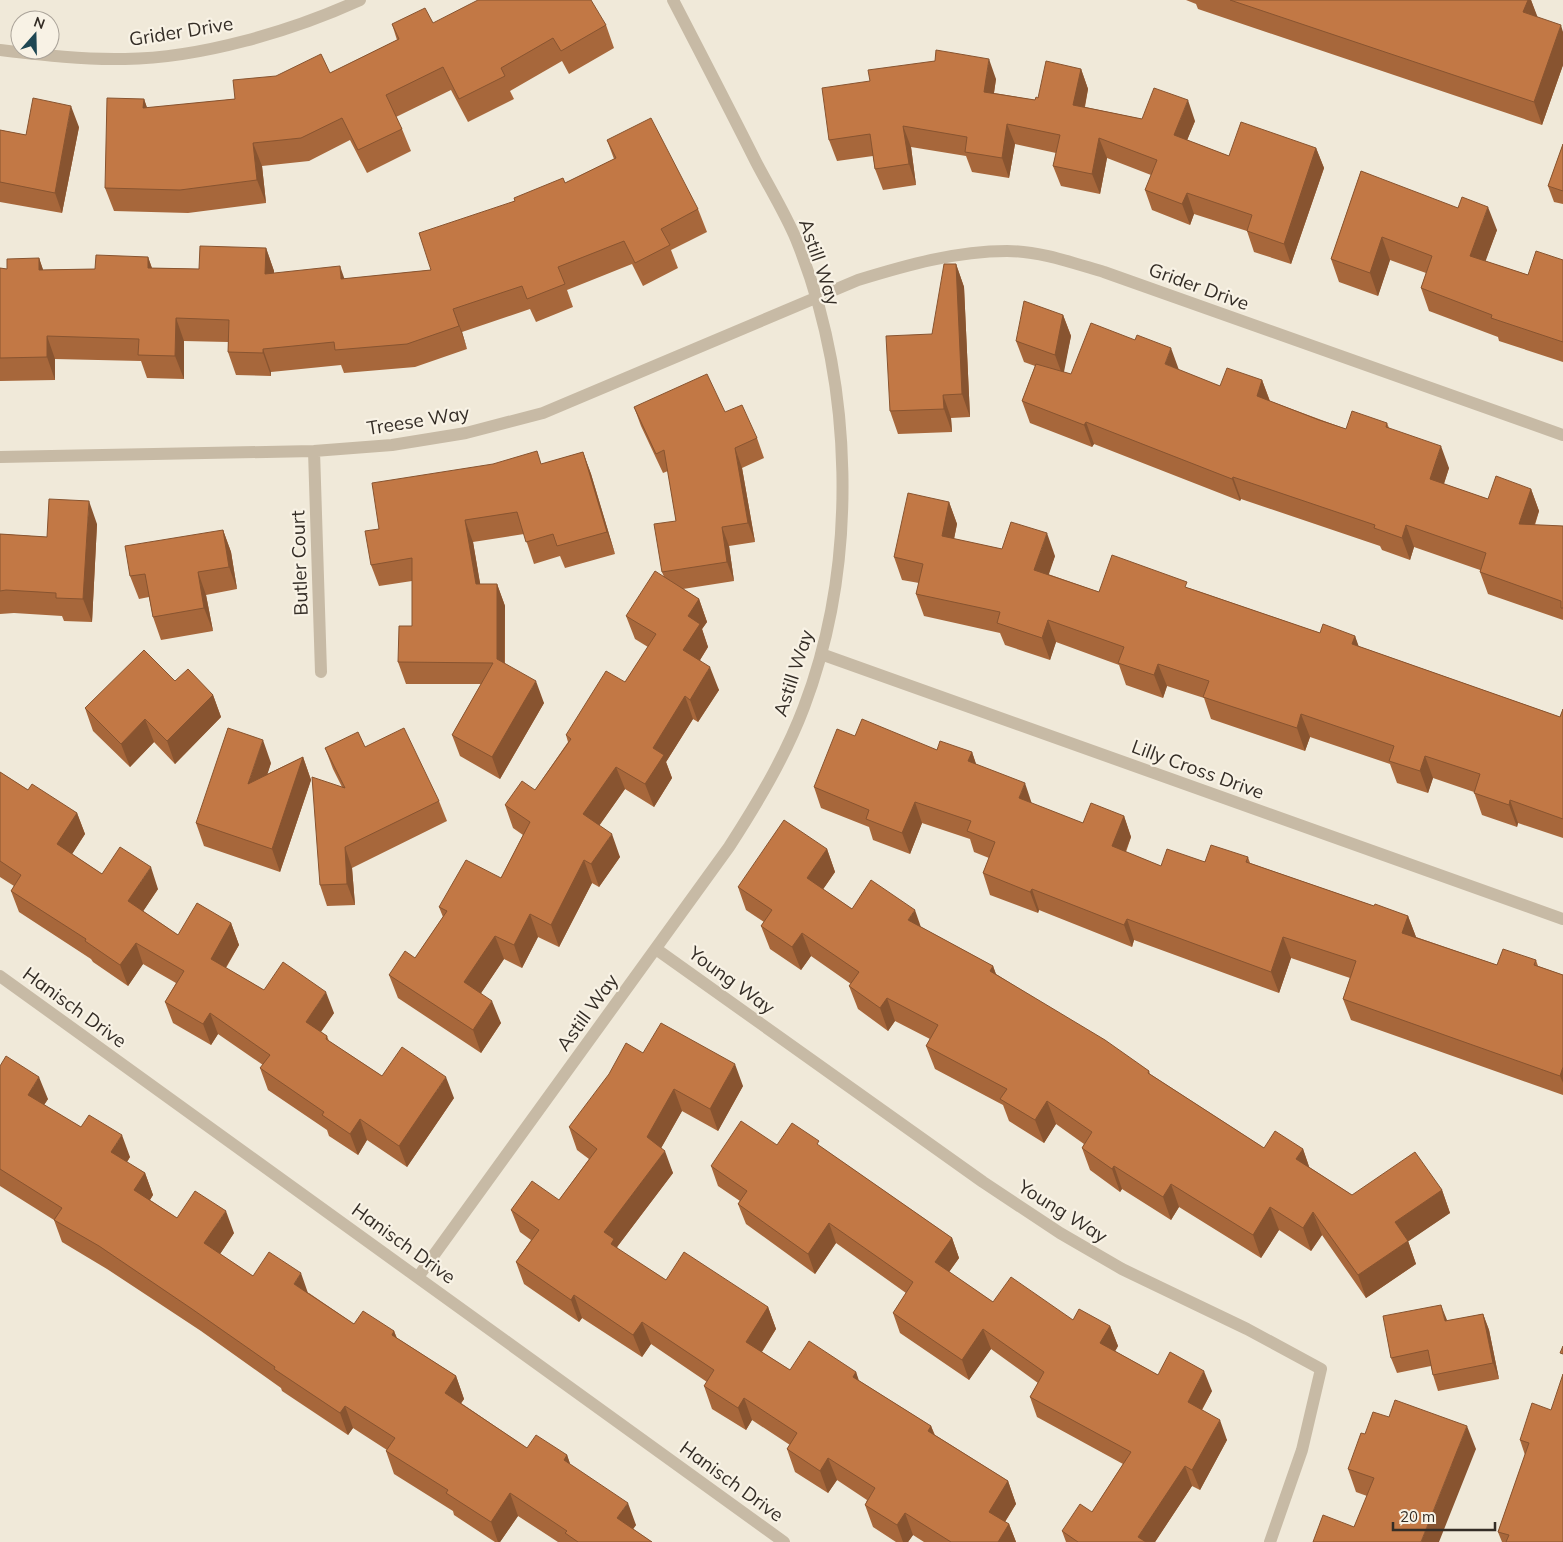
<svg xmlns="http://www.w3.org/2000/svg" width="1563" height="1542" font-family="Mulish,sans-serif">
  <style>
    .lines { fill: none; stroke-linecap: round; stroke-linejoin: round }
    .minor { stroke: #c7baa5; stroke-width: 12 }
    .wall { fill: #a7673b }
    .shaded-wall { fill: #885430 }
    .building { fill: #c27845; stroke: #885430 }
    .labels { text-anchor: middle; stroke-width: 4.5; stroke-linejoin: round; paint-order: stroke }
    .street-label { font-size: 19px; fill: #342d26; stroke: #f8f2e5 }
  </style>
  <rect width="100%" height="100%" fill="#f0e9d9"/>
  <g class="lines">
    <!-- minor -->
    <path class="minor" d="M0,50C42,55 83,60 125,59C201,58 292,31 360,0
      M314,451L321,672
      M0,457L314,451L392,445L466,433L543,413L858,280C907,265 956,251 1007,251C1040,251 1073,263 1104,272L1563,435
      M821,654L1563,919
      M656,949L983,1182L1060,1233L1122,1269L1247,1329L1321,1369L1302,1450L1270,1542
      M0,976L784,1542
      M418,1277L729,847C758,802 785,757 804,707C859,562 854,382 796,239C785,213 769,187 756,162C729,108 701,54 673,0"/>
  </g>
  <!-- wall -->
  <path class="wall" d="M1186,0H1531L1537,17L1563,32V65L1542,125L1198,9L1196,4Z
    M433,23L606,25L614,48L569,74L562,61L510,91L514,99L468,122L451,90L396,117L402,129L411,151L367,173L350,140L309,161L262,166L266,203L188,213L114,211L105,188L144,99L147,108L235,99L330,73L397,40L392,24Z
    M935,61L996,79L994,93L1035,100L1081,69L1088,89L1085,107L1142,119L1195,121L1187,140L1229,156L1316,148L1324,168L1291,264L1254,252L1247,231L1194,214L1190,225L1152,210L1145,190L1151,175L1107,158L1100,194L1061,186L1053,166L1056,153L1015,144L1009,178L972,172L966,156L911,147L916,185L883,190L875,169L873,156L837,161L829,140L870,81Z
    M79,127L62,213L0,202V130L26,135Z
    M607,140L698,209L707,232L671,250L678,268L643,286L632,264L567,290L573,307L536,322L530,309L462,332L467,349L415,367L344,373L341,365L271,372V376L236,375L228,352V342L184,341V379L147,378L141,361L55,359V380L0,381V268L7,269L39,258L43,270L95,269L148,257L152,268L199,269L266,248L274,271V273L344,279L431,270L515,201L565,183L614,159Z
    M1563,144V204L1554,202L1548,186Z
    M1361,171L1497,230L1485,261L1528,275L1563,260V362L1499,341L1498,337L1429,311L1421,288L1426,273L1390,260L1378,296L1339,282L1331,259Z
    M956,264L964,287L970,417L951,418L952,432L898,434L890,411L932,334Z
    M1063,315L1071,336L1063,372L1071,374L1179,370L1220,386L1262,380L1270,401L1346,429L1387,423L1389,428L1449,468L1444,484L1488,499L1531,489L1539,511L1535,525L1563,526V620L1488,594L1480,572V570L1414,547L1410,560L1382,550L1380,546L1241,499L1240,501L1094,444L1092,447L1030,423L1022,401L1035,366L1024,362L1016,341Z
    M634,407L725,412L757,438L764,458L742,468L755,542L729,546L734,581L683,589L699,599L707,622L702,629L708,647L700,660L719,690L698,722L693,719L666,762L672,778L654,807L625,789L599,826L620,857L599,887L592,883L559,947L538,937L522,968L504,959L481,993L501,1023L481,1053L398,998L389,975L415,958L443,917L439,907L501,878L523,835L513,828L505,805L535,790L568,742L566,735L625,682L648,647L635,639L626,616L664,577L662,572L676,521L668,471L663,473L641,426Z
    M583,452L591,474L615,554L565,568L560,556L534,564L524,534L473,542L480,584H497L505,606V664L544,703L500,779L460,756L452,735L481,684H406L398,662L412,626V581L379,586L371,565L379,529L542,464Z
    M949,502L957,524L954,539L1002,549L1055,556L1048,574L1099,592L1189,588L1320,633L1355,636L1358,646L1560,717L1563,709V838L1518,823L1517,827L1482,815L1474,792L1433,778L1428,793L1397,783L1390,764L1310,737L1305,751L1211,719L1204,698L1167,686L1163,698L1126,685L1119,665L1056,642L1050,660L1005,645L1000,633L924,616L916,594L919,583L902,580L894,557Z
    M97,524L92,622L64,621L62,616L14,613L0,614V534L47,537Z
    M223,530L231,552L237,589L206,595L213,631L161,640L153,617L149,597L139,599L130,576Z
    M175,681L213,695L221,717L175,764L154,742L130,767L93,731L85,708Z
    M855,736L937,750L972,752L976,764L1032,804L1083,823L1124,816L1131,837L1126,852L1161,866L1248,857L1250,863L1374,906L1408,916L1416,937L1497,965L1536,960L1538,966L1563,975V1095L1351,1020L1343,999L1350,978L1291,958L1279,993L1134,940L1132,947L1039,910L1038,913L990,895L983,873L989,858L974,852L970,839L922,823L910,854L873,840L869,827L821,808L814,787Z
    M365,747L439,801L447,821L352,868L355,905L327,906L320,885L342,787L333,769L325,748Z
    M303,757L311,780L280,872L204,846L196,823L271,763L267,774Z
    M0,772L28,790L77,813L85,834L72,854L102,874L158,889L143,911L178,935L231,923L239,945L226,968L264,990L334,1013L321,1032L327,1036L329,1041L382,1076L454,1098L407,1167L367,1140L358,1155L329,1136L327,1130L268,1090L260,1068L263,1065L218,1034L211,1045L173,1023L165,1002L176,983L143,964L128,986L93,962L91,959L19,912L11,891L14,886L0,877Z
    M827,849L835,872L823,889L852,909L921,927L993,966L996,974L1149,1071L1150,1074L1264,1148L1303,1149L1309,1167L1352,1195L1442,1190L1450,1213L1408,1241L1416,1264L1366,1298L1322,1235L1311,1251L1279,1230L1261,1258L1179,1207L1171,1220L1122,1189L1120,1192L1090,1170L1082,1148L1084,1144L1056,1124L1044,1143L1009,1121L1003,1105L935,1069L926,1046L930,1039L895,1021L888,1031L858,1009L849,986L851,984L811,956L801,970L770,949L761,926L764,922L746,910L738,887Z
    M643,1053L743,1086L718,1131L682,1111L661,1148L673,1173L617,1247L618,1249L666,1280L768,1307L776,1329L762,1352L790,1370L856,1372L858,1380L931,1426L935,1435L1008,1481L1016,1504L1005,1522L1009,1524L1016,1542H924L913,1535L908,1542H896L873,1527L865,1505L867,1500L837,1480L828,1493L795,1472L787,1449L790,1445L752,1420L746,1430L712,1409L704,1386L707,1382L651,1344L642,1357L582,1318L579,1322L524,1284L516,1262L531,1240L520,1232L511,1210L559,1200L589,1159L577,1150L569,1127Z
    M0,1066L48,1099L44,1105L130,1157L127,1162L145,1173L153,1195L150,1200L177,1218L234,1233L220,1254L253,1276L309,1293L354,1324L394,1331L397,1338L456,1376L464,1399L461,1403L527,1448L567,1455L570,1464L636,1525L633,1529L652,1542H558L518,1516L500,1542H495L454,1515L453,1511L394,1474L386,1451L387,1450L353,1428L348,1435L282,1391L281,1388L201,1331L107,1269L62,1242L54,1220L0,1186Z
    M777,1145L821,1147L952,1238L959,1258L949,1272L993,1302L1073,1320L1110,1326L1118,1346L1115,1351L1158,1375L1212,1391L1202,1410L1227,1440L1200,1490L1192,1486L1155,1542H1066L1062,1531L1092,1512L1123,1464L1037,1417L1030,1397L1038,1383L991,1349L969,1380L900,1333L893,1313L906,1293L836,1243L815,1274L746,1224L738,1204L740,1201L718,1186L711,1166Z
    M1483,1314L1489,1330L1499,1379L1438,1391L1433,1375L1431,1366L1397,1373L1391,1358L1447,1321Z
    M1551,1410L1563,1542H1502L1498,1532L1525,1455L1520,1440Z
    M1365,1434L1476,1449L1354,1527L1367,1496L1356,1492L1348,1469Z"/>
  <!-- shaded-wall -->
  <path class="shaded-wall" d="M1528,0H1531L1538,18L1523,12Z
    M1561,25L1563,32V65L1542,125L1534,102Z
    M989,59L996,79L991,112L984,92Z
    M1081,69L1088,89L1081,125L1073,105Z
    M144,99L152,122L143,108Z
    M1188,100L1195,121L1181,155L1174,135Z
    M71,106L79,127L62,213L55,193Z
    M1007,124L1015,144L1009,178L1002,158Z
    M903,126L911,147L916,185L909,164Z
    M1099,138L1107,158L1100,194L1092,174Z
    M253,143L262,166L266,203L257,180Z
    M1316,148L1324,168L1291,264L1284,244Z
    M1187,193L1194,214L1190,225L1182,204Z
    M1488,207L1497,230L1479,279L1470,256Z
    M1382,237L1390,260L1378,296L1370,273Z
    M266,248L274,271V297L265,274Z
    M148,257L156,280L148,268Z
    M39,258L47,281L39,270Z
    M956,264L964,287L970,417L962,394Z
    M340,266L348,289L341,279Z
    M453,309L462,332L467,349L459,326Z
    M1063,315L1071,336L1063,377L1055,355Z
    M176,318L184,341V379L175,356Z
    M47,336L55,359V380L47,357Z
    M1171,348L1179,370L1165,364Z
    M263,349L271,372V376L263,353Z
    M1262,380L1270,402L1257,396Z
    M943,395L951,418L952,432L944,409Z
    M1086,422L1094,444L1092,447L1084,425Z
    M1441,446L1449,468L1438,501L1430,479Z
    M735,448L742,468L755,542L748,523Z
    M583,452L591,474L615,554L607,532Z
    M1233,477L1241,499L1240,501L1232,479Z
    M1531,489L1539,511L1527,546L1519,524Z
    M89,501L97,524L92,622L83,599Z
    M949,502L957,524L950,558L942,536Z
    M465,520L473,542L484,606L476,584Z
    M1406,525L1414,547L1410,560L1402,538Z
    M722,527L729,546L734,581L727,562Z
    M223,530L231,552L237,589L229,567Z
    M1047,533L1055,556L1043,592L1034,570Z
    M198,572L206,595L213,631L204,608Z
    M497,584L505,606L504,681L497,659Z
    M699,599L707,622L702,629L708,647L692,673L683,650L688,616Z
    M1048,620L1056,642L1050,660L1042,638Z
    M1355,636L1363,658L1352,644Z
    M1158,664L1167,686L1163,698L1154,675Z
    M710,667L719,690L698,722L690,700Z
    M536,681L544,703L500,779L492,757Z
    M213,695L221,717L175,764L167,741Z
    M685,696L693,719L666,762L672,778L654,807L645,784L653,748Z
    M1301,714L1310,737L1305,751L1297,728Z
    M145,719L154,742L130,767L121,744Z
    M263,740L271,763L257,807L248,784Z
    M972,752L979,773L968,761Z
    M1425,756L1433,778L1428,793L1420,771Z
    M303,757L311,780L280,872L272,849Z
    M616,767L625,789L591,837L583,814Z
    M1025,783L1032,804L1019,798Z
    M1510,800L1518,823L1517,827L1509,805Z
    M915,802L922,823L910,854L902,833Z
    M77,813L85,834L65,865L57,844Z
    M1124,816L1131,837L1119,867L1112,846Z
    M612,834L620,857L599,887L591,864Z
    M345,847L352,868L355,905L347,884Z
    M827,849L835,872L815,901L807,878Z
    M584,860L592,883L559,947L551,925Z
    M151,867L158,889L136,922L128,901Z
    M1032,889L1039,910L1038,913L1030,892Z
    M915,910L923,933L908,920Z
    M530,914L538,937L522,968L514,945Z
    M1408,916L1416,937L1410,954L1402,933Z
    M1127,919L1134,940L1132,947L1124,925Z
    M231,923L239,945L218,980L211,959Z
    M802,933L811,956L801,970L792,947Z
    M495,936L504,959L473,1005L464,982Z
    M1283,937L1291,958L1279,993L1271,972Z
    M136,943L143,964L128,986L120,965Z
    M993,966L1001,989L990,971Z
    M326,992L334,1013L313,1043L306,1022Z
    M887,998L895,1021L888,1031L880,1008Z
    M492,1001L501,1023L481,1053L473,1030Z
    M210,1013L218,1034L211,1045L203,1024Z
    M735,1064L743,1086L718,1131L710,1109Z
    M1563,1067V1083L1560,1076Z
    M39,1077L48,1099L36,1117L28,1095Z
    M446,1077L454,1098L407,1167L399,1146Z
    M674,1089L682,1111L655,1159L647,1137Z
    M1047,1101L1056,1124L1044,1143L1035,1120Z
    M360,1119L367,1140L358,1155L350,1134Z
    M122,1135L130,1157L119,1174L111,1152Z
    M1303,1149L1311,1172L1296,1159Z
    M665,1151L673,1173L617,1247L622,1261L619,1266L604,1232Z
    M1114,1166L1122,1189L1120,1192L1112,1169Z
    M145,1173L153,1195L142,1212L134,1190Z
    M1171,1184L1179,1207L1171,1220L1163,1197Z
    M1442,1190L1450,1213L1403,1245L1395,1222Z
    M1270,1207L1279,1230L1261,1258L1253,1235Z
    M226,1211L234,1233L212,1266L204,1243Z
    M1313,1212L1322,1235L1311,1251L1303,1228Z
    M829,1223L836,1243L815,1274L808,1254Z
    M952,1238L959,1258L942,1282L935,1262Z
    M1408,1241L1416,1264L1366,1298L1358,1275Z
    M301,1273L309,1296L294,1284Z
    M574,1295L582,1318L579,1322L571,1300Z
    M1441,1305L1447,1320L1450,1337L1445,1321Z
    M768,1307L776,1329L754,1364L746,1342Z
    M1483,1314L1489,1330L1499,1379L1493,1363Z
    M642,1322L651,1344L642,1357L633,1335Z
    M1110,1326L1118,1346L1108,1364L1100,1343Z
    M983,1329L991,1349L969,1380L962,1360Z
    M394,1331L402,1354L392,1335Z
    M1204,1371L1212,1391L1195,1422L1188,1402Z
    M856,1372L864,1395L853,1377Z
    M456,1376L464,1399L453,1415L445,1393Z
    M744,1398L752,1420L746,1430L738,1408Z
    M345,1406L353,1428L348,1435L340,1413Z
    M1220,1420L1227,1440L1200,1490L1192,1470Z
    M931,1426L939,1448L928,1431Z
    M1467,1426L1476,1449L1439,1542H1421Z
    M567,1455L575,1478L564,1460Z
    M828,1458L837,1480L828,1493L820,1471Z
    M1185,1466L1192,1486L1155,1542H1140L1138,1537Z
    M1008,1481L1016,1504L997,1534L989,1512Z
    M510,1493L518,1516L500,1542H498L491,1522Z
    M628,1503L636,1525L625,1540L617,1518Z
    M905,1513L913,1535L908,1542H903L897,1525Z
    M1009,1524L1016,1542H998Z"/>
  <!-- building -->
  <path class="building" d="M478,0H591L606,25L561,51L553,38L501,68L505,76L459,99L443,67L386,95L402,129L358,150L342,118L301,138L253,143L257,180L180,190L105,188L107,98L144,99L143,108L235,99L233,80L276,76L321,54L330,73L399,39L392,24L425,8L433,23Z
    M1230,0H1528L1523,12L1561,25L1534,102Z
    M936,50L989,59L984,92L1035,100L1036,97L1038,98L1046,61L1081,69L1073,105L1142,119L1154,88L1188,100L1174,135L1229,156L1241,122L1316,148L1284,244L1247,231L1252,215L1187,193L1182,204L1145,190L1157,160L1099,138L1092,174L1053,166L1060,135L1007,124L1002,158L965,152L967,137L903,126L909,164L875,169L870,134L829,140L822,88L870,81L868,70L935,61Z
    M33,98L71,106L55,193L0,182V130L26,135Z
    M651,118L698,209L661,229L670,245L635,263L624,241L558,267L565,284L527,299L522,286L453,309L459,326L407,344L335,350L334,342L263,349V353L228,352L229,320L176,318L175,356L138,355L139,339L47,336V357L0,358V268L7,269V259L39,258V270L95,269L96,255L148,257V268L199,269L200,246L266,248L265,274L340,266L341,279L431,270L419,233L515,201L514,198L563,178L565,183L616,158L607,140Z
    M1563,144V191L1548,186Z
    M1361,171L1458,208L1462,197L1488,207L1470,256L1528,275L1536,251L1563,260V342L1491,318L1492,315L1421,288L1432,256L1382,237L1370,273L1331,259Z
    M944,264H956L962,394L943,395L944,409L890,411L886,336L932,334Z
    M1024,301L1063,315L1055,355L1016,341Z
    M1091,323L1135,340L1137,335L1171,348L1165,364L1220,386L1227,368L1262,380L1257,396L1319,420L1346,429L1352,411L1387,423L1386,427L1441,446L1430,479L1488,499L1496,476L1531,489L1519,524L1563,526V608H1561V601L1480,572L1486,553L1406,525L1402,538L1374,528L1375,525L1233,477L1232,479L1086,422L1084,425L1022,401L1036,364L1071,374Z
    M707,374L725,412L742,405L757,438L735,448L748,523L722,527L727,562L662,572L654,524L676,521L664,450L656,454L634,407Z
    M537,451L541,464L583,452L607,532L557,546L553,534L526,542L517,512L465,520L476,584H497V659L536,681L492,757L452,735L493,663L398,662L399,626H412V558L371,565L365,531L379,529L372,483L493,464Z
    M908,493L949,502L942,536L1002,549L1011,522L1047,533L1034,570L1099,592L1112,555L1187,582L1185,587L1320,633L1323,624L1355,636L1352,644L1560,717L1563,709V819L1510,800L1509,805L1474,793L1480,774L1425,756L1420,771L1389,761L1394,746L1301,714L1297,728L1203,697L1209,681L1158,664L1154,675L1118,663L1124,647L1048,620L1042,638L997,623L1000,612L916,594L923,564L894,557Z
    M49,499L89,501L83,599L56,598V593L6,590L0,591V534L47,537Z
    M223,530L229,567L198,572L204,608L153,617L145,574L130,576L125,546Z
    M655,571L699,599L688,616L700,624L683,650L710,667L690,700L685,696L653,748L664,755L645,784L616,767L583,814L612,834L591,864L584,860L551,925L530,914L514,945L495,936L464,982L492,1001L473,1030L389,975L405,951L415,958L447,911L439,907L466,860L501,878L530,822L505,805L522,781L535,790L571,739L566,735L606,671L625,682L656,634L626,616Z
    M144,650L175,681L188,669L213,695L167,741L145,719L121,744L85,708Z
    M862,719L937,750L940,741L972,752L968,761L1025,783L1019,798L1083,823L1091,803L1124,816L1112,846L1161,866L1167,849L1205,862L1211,845L1248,857L1246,862L1374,906L1375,904L1408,916L1402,933L1497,965L1503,949L1536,960L1534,965L1563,975V1067L1560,1076L1343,999L1356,961L1283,937L1271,972L1127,919L1124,925L1032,889L1030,892L983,873L995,842L967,831L971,821L915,802L902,833L866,819L869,810L814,787L837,729L855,736Z
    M228,728L263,740L248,784L303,757L272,849L196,823Z
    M404,728L439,801L345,847L347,884L320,885L312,777L345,788L325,748L358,732L365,747Z
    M0,772L28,790L32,784L77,813L57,844L102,874L120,847L151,867L128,901L178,935L197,903L231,923L211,959L264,990L283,962L326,992L306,1022L327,1036L326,1039L382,1076L402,1047L446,1077L399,1146L360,1119L350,1134L322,1115L324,1112L260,1068L270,1055L210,1013L203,1024L165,1002L184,971L136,943L120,965L85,941L86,939L11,891L21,875L0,861Z
    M784,820L827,849L807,878L852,909L871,880L915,910L908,920L993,966L990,971L1105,1040L1149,1071L1148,1073L1264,1148L1275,1131L1303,1149L1296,1159L1352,1195L1415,1152L1442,1190L1395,1222L1408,1241L1358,1275L1313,1212L1303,1228L1270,1207L1253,1235L1171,1184L1163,1197L1114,1166L1112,1169L1082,1148L1092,1132L1047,1101L1035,1120L1000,1099L1007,1089L926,1046L938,1025L887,998L880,1008L849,986L859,972L802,933L792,947L761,926L772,910L738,887Z
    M661,1023L735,1064L710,1109L674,1089L647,1137L665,1151L604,1232L614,1239L611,1244L666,1280L684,1252L768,1307L746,1342L790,1370L809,1341L856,1372L853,1377L931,1426L928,1431L1008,1481L989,1512L1009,1524L998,1542H951L905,1513L897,1525L865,1505L875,1488L828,1458L820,1471L787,1449L797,1433L744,1398L738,1408L704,1386L714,1370L642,1322L633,1335L574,1295L571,1300L516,1262L539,1230L511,1210L532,1181L559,1200L597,1149L569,1127L609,1074L626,1043L643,1053Z
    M6,1056L39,1077L28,1095L81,1127L89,1115L122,1135L111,1152L145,1173L134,1190L177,1218L195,1191L226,1211L204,1243L253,1276L269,1252L301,1273L294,1284L354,1324L363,1311L394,1331L392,1335L456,1376L445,1393L527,1448L536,1435L567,1455L564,1460L628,1503L617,1518L652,1542H578L565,1533L567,1531L510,1493L491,1522L446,1493L448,1490L386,1451L395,1438L345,1406L340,1413L274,1369L275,1367L192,1309L99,1246L54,1220L62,1208L0,1169V1066Z
    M741,1121L777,1145L792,1123L819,1141L817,1144L952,1238L935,1262L993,1302L1011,1277L1073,1320L1079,1309L1110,1326L1100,1343L1158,1375L1170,1352L1204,1371L1188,1402L1220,1420L1192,1470L1185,1466L1138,1537L1146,1542H1078L1062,1531L1080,1504L1092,1512L1131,1452L1030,1397L1044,1372L983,1329L962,1360L893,1313L913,1282L829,1223L808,1254L738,1204L747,1191L711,1166Z
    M1441,1305L1445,1321L1483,1314L1493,1363L1433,1375L1428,1350L1391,1358L1383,1316Z
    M1563,1346V1354L1560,1353Z
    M1563,1374V1542H1506L1509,1535L1498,1532L1529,1443L1520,1440L1532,1403L1551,1410Z
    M1395,1400L1467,1426L1421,1542H1313L1323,1515L1354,1527L1374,1478L1348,1469L1361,1433L1365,1434L1373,1412L1389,1417Z"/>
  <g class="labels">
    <!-- street labels -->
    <g class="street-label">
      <text transform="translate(181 31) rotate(-9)" y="7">Grider Drive</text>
      <text transform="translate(820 262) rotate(71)" y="7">Astill Way</text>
      <text transform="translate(1199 286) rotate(20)" y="7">Grider Drive</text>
      <text transform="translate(418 420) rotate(-9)" y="7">Treese Way</text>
      <text transform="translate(299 563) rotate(-92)" y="7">Butler Court</text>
      <text transform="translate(793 673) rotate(-72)" y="7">Astill Way</text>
      <text transform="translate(1198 769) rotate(20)" y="7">Lilly Cross Drive</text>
      <text transform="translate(732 980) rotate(36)" y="7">Young Way</text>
      <text transform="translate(75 1007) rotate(36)" y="7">Hanisch Drive</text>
      <text transform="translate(587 1012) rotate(-54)" y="7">Astill Way</text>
      <text transform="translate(1063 1211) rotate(32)" y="7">Young Way</text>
      <text transform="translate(404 1243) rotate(36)" y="7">Hanisch Drive</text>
      <text transform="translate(732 1481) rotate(36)" y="7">Hanisch Drive</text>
    </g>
  </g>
  <!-- north arrow -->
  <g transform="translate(35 35) rotate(20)"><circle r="24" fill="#f8f2e5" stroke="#aaa399"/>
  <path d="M0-4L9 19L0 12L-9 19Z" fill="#1e4753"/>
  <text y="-8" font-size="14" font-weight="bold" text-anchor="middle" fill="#342d26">N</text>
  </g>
  <!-- scale -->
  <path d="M1393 1522v8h102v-8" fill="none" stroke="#342d26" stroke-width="2.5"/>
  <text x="1400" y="1522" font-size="15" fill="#342d26" stroke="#f8f2e5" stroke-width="4" paint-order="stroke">20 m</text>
</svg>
